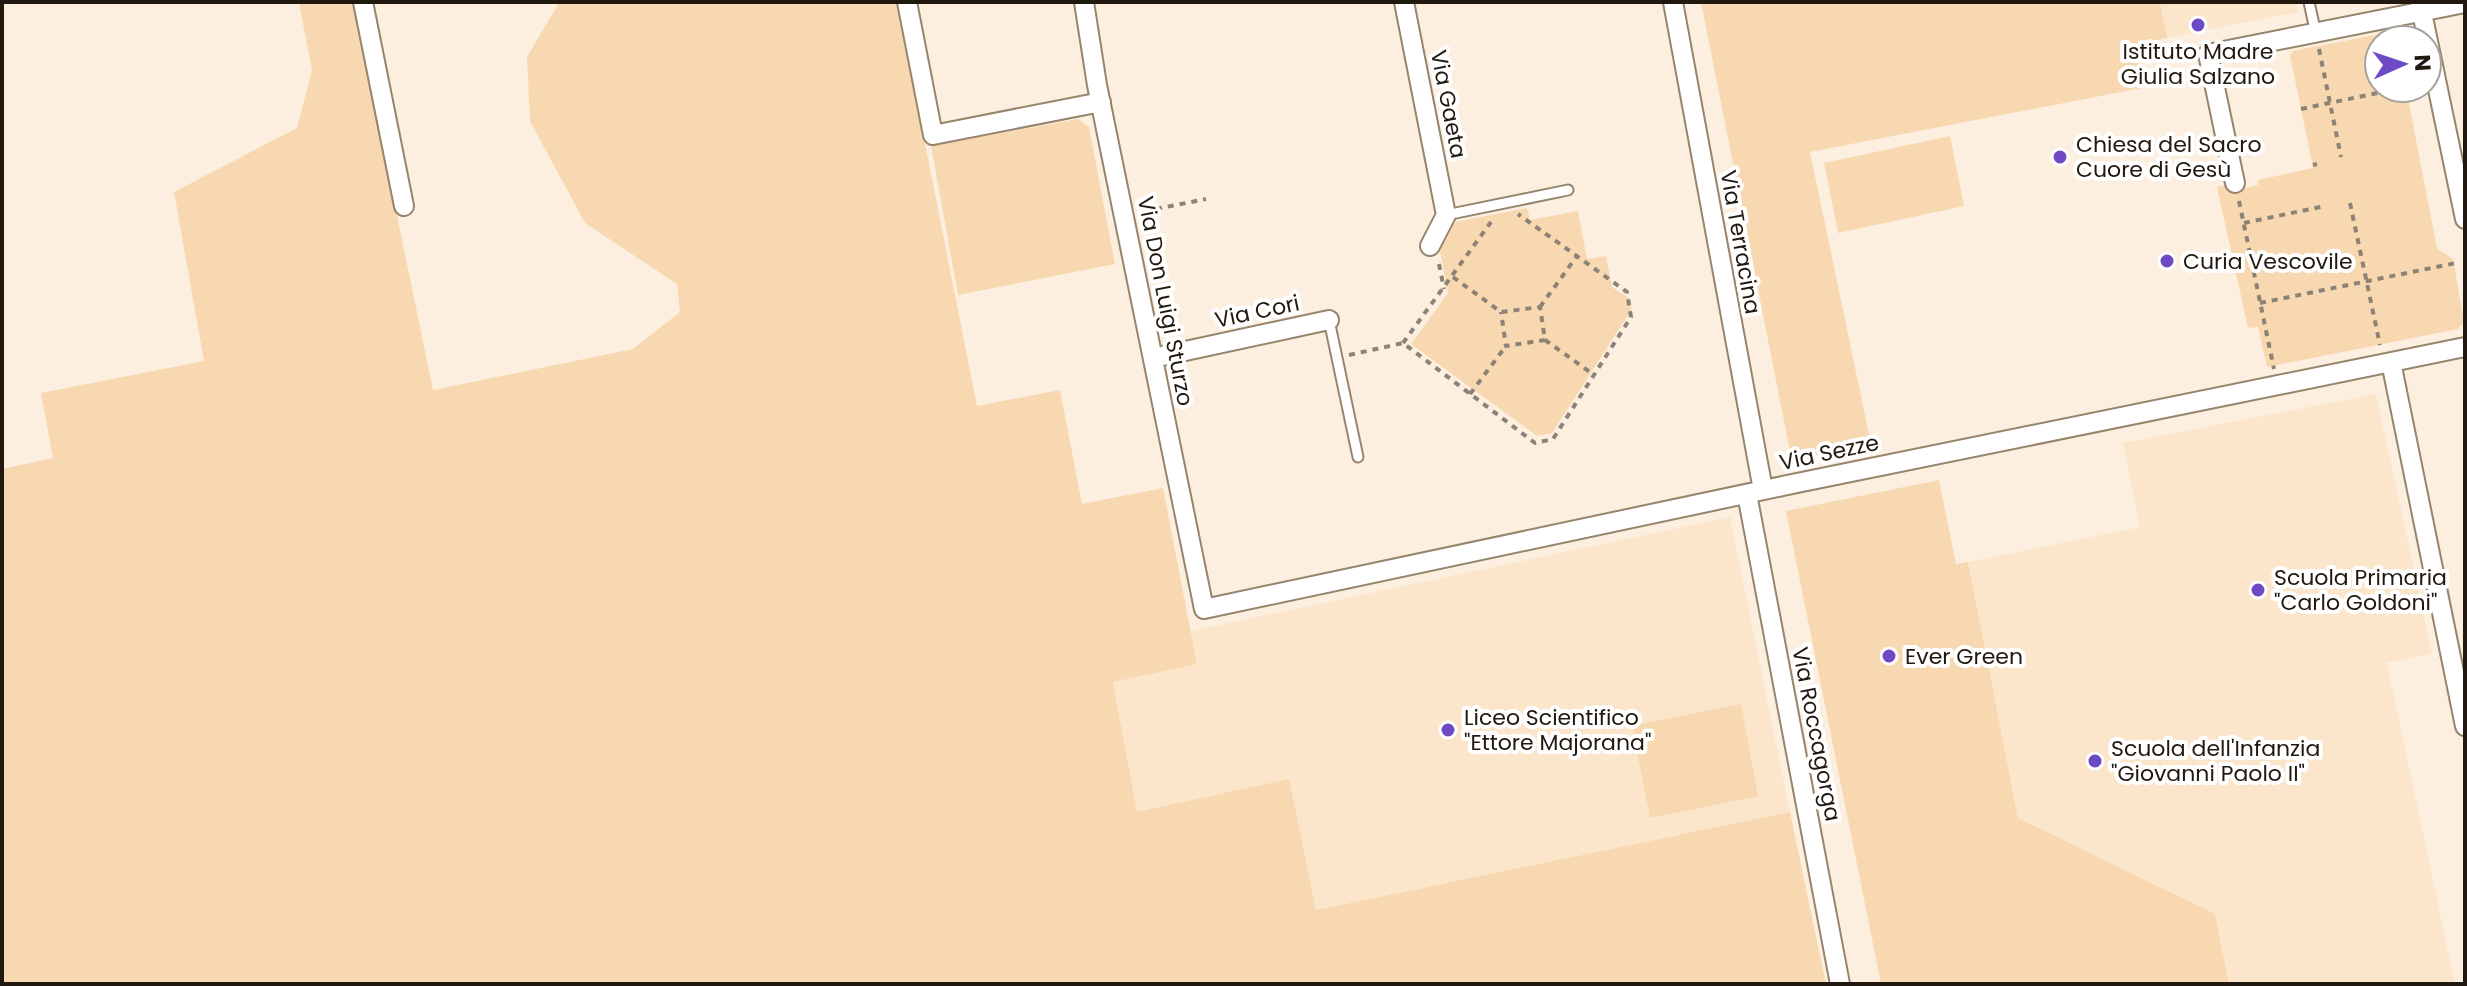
<svg xmlns="http://www.w3.org/2000/svg" width="2467" height="986" font-family="Poppins,sans-serif">
  <style>
    .built { fill: #fbe6cc }
    .green { fill: #f7d8b1 }
    .lines { fill: none; stroke-linecap: round; stroke-linejoin: round }
    .service-casing { stroke: #97846c; stroke-width: 13 }
    .minor-casing { stroke: #97846c; stroke-width: 22 }
    .path { stroke: #8d8276; stroke-width: 4; stroke-dasharray: 6 6; stroke-linecap: butt }
    .service { stroke: #fff; stroke-width: 9 }
    .minor { stroke: #fff; stroke-width: 18 }
    .poi-dot { fill: #6d4ac3; stroke: #fff; stroke-width: 3 }
    .labels { text-anchor: middle; stroke-width: 8; stroke-linejoin: round; paint-order: stroke }
    .poi-label { font-size: 22px; fill: #211910; stroke: #fff; text-anchor: start }
    .street-label { font-size: 22px; fill: #211910; stroke: #fff }
  </style>
  <rect width="100%" height="100%" fill="#fdefe0"/>
  <!-- built -->
  <path class="built" d="M2160,2H2296L2298,12L2167,38Z
    M2376,394L2432,653L2387,663L2455,984H2229L2215,914L2018,818L1968,562L2140,527L2123,443Z
    M1730,517L1790,812L1315,910L1289,780L1137,812L1113,681L1197,664L1191,631Z"/>
  <!-- green -->
  <path class="green" d="M303,2H353L433,390L633,349L680,312L677,284L585,223L530,121L527,57L557,6V2H897L977,406L1060,390L1082,504L1163,488L1197,664L1113,682L1137,812L1289,779L1316,910L1790,812L1826,984H2V469L53,458L41,393L204,361L174,192L297,128L312,70L299,3Z
    M1701,2H2160L2167,38L2135,45L2142,88L1810,152L1871,444L1792,461Z
    M2395,31L2397,40L2408,38V40H2379V88H2406L2437,248L2453,259L2464,322L2458,329L2267,367L2258,327L2248,328L2217,187L2225,185L2227,192L2258,185V180L2313,168L2290,55L2293,51Z
    M1078,119L1089,127L1115,264L958,295L931,146Z
    M1950,136L1964,206L1838,233L1824,163Z
    M1527,208L1530,220L1578,211L1587,259L1606,256L1612,287L1629,298L1632,309L1552,433L1537,436L1411,344L1448,293L1440,251L1455,222Z
    M1939,480L1956,564L1968,562L2018,818L2215,914L2229,984H1881L1786,511Z
    M1741,704L1758,796L1650,818L1632,726Z"/>
  <g class="lines">
    <!-- service casing -->
    <g class="service-casing">
      <path id="service" d="M2309,2L2316,34
        M1446,215L1568,190
        M1329,320L1358,457"/>
    </g>
    <!-- minor casing -->
    <g class="minor-casing">
      <path id="minor" d="M363,2L404,206
        M907,2L933,135L1101,102
        M1084,2L1097,85L1204,609L1797,483L2465,347
        M1404,2L1446,215L1430,246
        M1673,2L1763,490
        M2420,3L2465,219
        M2235,183L2208,54L2465,3
        M1153,358L1329,320
        M2391,362L2465,726
        M1747,494L1840,984"/>
    </g>
    <!-- path -->
    <path class="path" d="M2319,49L2341,157
      M2301,109L2401,88
      M2313,165L2317,164
      M2239,201L2274,369
      M2350,203L2380,345
      M1156,209L1206,199
      M2244,223L2325,206
      M1439,264L1444,289
      M1453,277L1501,312L1540,307L1545,340L1506,346L1501,312
      M2260,303L2456,263
      M1540,307L1577,256
      M1545,340L1594,375
      M1403,343L1491,222
      M1349,355L1403,343L1535,443L1553,439L1631,317L1627,292L1518,214
      M1470,394L1506,346"/>
    <!-- service -->
    <use href="#service" class="service"/>
    <!-- minor -->
    <use href="#minor" class="minor"/>
  </g>
  <!-- markers -->
  <g class="poi-dot">
    <circle cx="2198" cy="25" r="8"/>
    <circle cx="2060" cy="157" r="8"/>
    <circle cx="2167" cy="261" r="8"/>
    <circle cx="2258" cy="590" r="8"/>
    <circle cx="1889" cy="656" r="8"/>
    <circle cx="1448" cy="730" r="8"/>
    <circle cx="2095" cy="761" r="8"/>
  </g>
  <g class="labels">
    <!-- poi labels -->
    <g class="poi-label">
      <text x="2198" y="59" text-anchor="middle">Istituto Madre<tspan x="2198" dy="25">Giulia Salzano</tspan></text>
      <text x="2076" y="152">Chiesa del Sacro<tspan x="2076" dy="25">Cuore di Gesù</tspan></text>
      <text x="2183" y="269">Curia Vescovile</text>
      <text x="2274" y="585">Scuola Primaria<tspan x="2274" dy="25">"Carlo Goldoni"</tspan></text>
      <text x="1905" y="664">Ever Green</text>
      <text x="1464" y="725">Liceo Scientifico<tspan x="1464" dy="25">"Ettore Majorana"</tspan></text>
      <text x="2111" y="756">Scuola dell'Infanzia<tspan x="2111" dy="25">"Giovanni Paolo II"</tspan></text>
    </g>
    <!-- street labels -->
    <g class="street-label">
      <text transform="translate(1449 104) rotate(79)" y="8">Via Gaeta</text>
      <text transform="translate(1741 242) rotate(80)" y="8">Via Terracina</text>
      <text transform="translate(1166 301) rotate(79)" y="8">Via Don Luigi Sturzo</text>
      <text transform="translate(1257 311) rotate(-12)" y="8">Via Cori</text>
      <text transform="translate(1829 452) rotate(-12)" y="8">Via Sezze</text>
      <text transform="translate(1817 734) rotate(79)" y="8">Via Roccagorga</text>
    </g>
  </g>
  <!-- border -->
  <rect width="2467" height="986" fill="none" stroke="#211910" stroke-width="8"/>
  <!-- north arrow -->
  <g transform="translate(2403 64) rotate(87)"><circle r="38" fill="#ffffff" stroke="#a6a39f" stroke-width="2"/>
  <path d="M0-6L14 30L0 20L-14 30Z" fill="#6d4ac3"/>
  <text y="-12" font-size="22" font-weight="bold" text-anchor="middle" fill="#211910">N</text>
  </g>
</svg>
